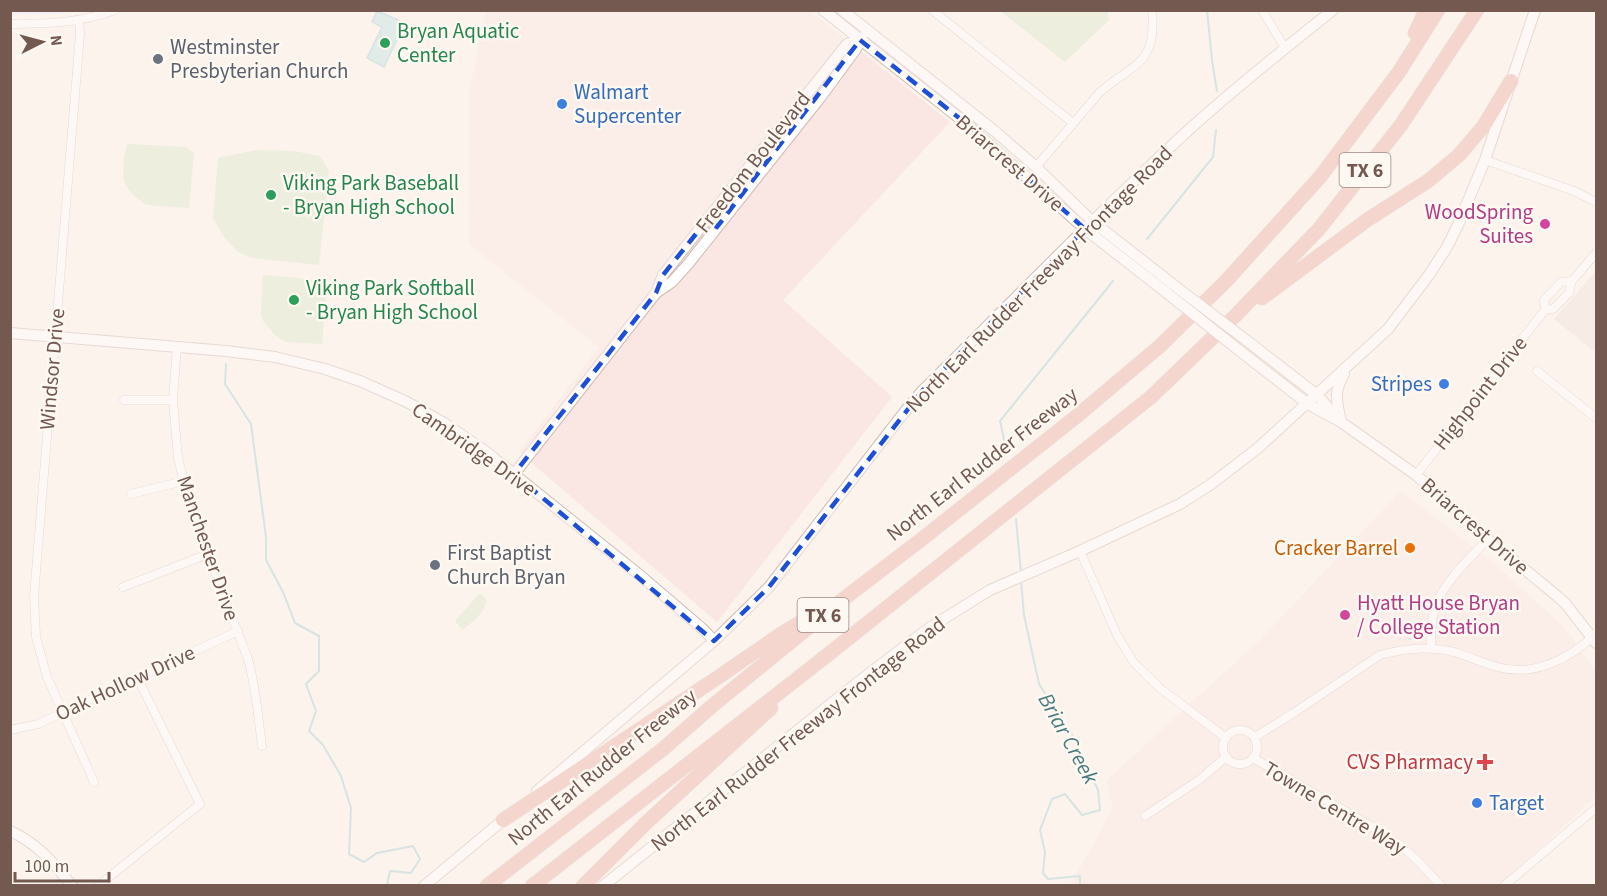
<svg xmlns="http://www.w3.org/2000/svg" width="1607" height="896" font-family="'Source Sans 3',sans-serif">
  <style>
    .residential { fill: #f2e5dc }
    .commercial { fill: #fae6e2 }
    .education { fill: #f0e9f8 }
    .green { fill: #dbe8cc }
    .water { fill: #c2e3e3; stroke: #aad3d4; stroke-width: 1.5 }
    .lines { fill: none; stroke-linecap: round; stroke-linejoin: round }
    .stream { stroke: #aad3d4; stroke-width: 2 }
    .street-casing { stroke: #cebdb5; stroke-width: 9 }
    .secondary-casing { stroke: #d1bcb3; stroke-width: 12 }
    .highway-casing { stroke: #d8d1ce; stroke-width: 15 }
    .street { stroke: #fff; stroke-width: 8 }
    .secondary { stroke: #fff; stroke-width: 10 }
    .highway { stroke: #eeb4ab; stroke-width: 14 }
    .secondary-bridge-casing { stroke: #d1bcb3; stroke-width: 12; stroke-linecap: butt }
    .secondary-bridge { stroke: #fff; stroke-width: 10 }
    .marked { fill: none; stroke: #1d4ed8; stroke-width: 4.5; stroke-dasharray: 12 8; stroke-linejoin: round }
    .leisure-dot { fill: #2e9e5b; stroke: #fef8f3; stroke-width: 2 }
    .worship-dot { fill: #6b7280; stroke: #fef8f3; stroke-width: 2 }
    .shop-dot { fill: #3f7fe0; stroke: #fef8f3; stroke-width: 2 }
    .hotel-dot { fill: #d1479c; stroke: #fef8f3; stroke-width: 2 }
    .food-dot { fill: #e8710a; stroke: #fef8f3; stroke-width: 2 }
    .health-dot { fill: #e0444e; stroke: #fef8f3; stroke-width: 2 }
    .labels { text-anchor: middle; stroke-width: 5; stroke-linejoin: round; paint-order: stroke }
    .shield { fill: #fef8f3; stroke: #9d8982; stroke-width: 1.5 }
    .shield-label { font-size: 20px; font-weight: bold; fill: #745951 }
    .leisure-label { font-size: 21px; fill: #27864d; stroke: #fef8f3; text-anchor: start }
    .worship-label { font-size: 21px; fill: #5b616d; stroke: #fef8f3; text-anchor: start }
    .shop-label { font-size: 21px; fill: #366cbe; stroke: #fef8f3; text-anchor: start }
    .street-label { font-size: 21px; fill: #745951; stroke: #fef8f3 }
    .hotel-label { font-size: 21px; fill: #b23c85; stroke: #fef8f3; text-anchor: end }
    .food-label { font-size: 21px; fill: #c56008; stroke: #fef8f3; text-anchor: end }
    .health-label { font-size: 21px; fill: #be3a42; stroke: #fef8f3; text-anchor: end }
    .water-label { font-size: 22px; font-style: italic; fill: #4a7b7e; stroke: #fef8f3 }
  </style>
  <rect width="100%" height="100%" fill="#fbf3ec"/>
  <!-- residential -->
  <path class="residential" d="M1596,271V353L1554,319Z"/>
  <!-- commercial -->
  <path class="commercial" d="M488,11H810L950,122L783,300L892,397L717,622L519,452L599,347L469,244V93L486,12Z
    M1401,491L1492,562L1566,629L1596,673V796L1500,885L1070,886L1113,809L1107,780L1258,642Z"/>
  <!-- education -->
  <path class="education" d="M10,11L11,10L79,11L57,14L11,15Z"/>
  <!-- green -->
  <path class="green" d="M1000,11H1108L1109,20L1065,62Z
    M128,144L186,147L194,153L189,208L147,205C139,201 127,190 124,181C122,174 124,150 128,144Z
    M256,150L294,151L320,156L329,171L319,265L252,258L238,252L224,237L213,218L218,158Z
    M263,275L321,280L327,287L322,344L286,342L276,336L263,321L261,313Z
    M480,593L487,601C482,615 474,621 462,630L455,621Z"/>
  <!-- water -->
  <path class="water" d="M377,11L405,23L384,67L367,58L382,27L372,22Z"/>
  <g class="lines">
    <!-- stream -->
    <path class="stream" d="M1207,10L1212,60L1217,91
      M1147,239L1213,157L1216,130
      M226,364L225,384L251,424L266,537V560L283,592L295,623L319,636V671L306,684L316,711L309,731L323,745L341,776L351,808L349,854L364,862L377,853L413,846L420,859L411,873L390,871L387,886
      M1007,453L1000,421L1113,281
      M1016,519L1021,573
      M1021,581L1024,615L1039,684L1073,736L1098,790L1100,810L1082,815L1065,794L1052,799L1040,830L1045,852L1043,873L1048,879L1080,876V886"/>
    <!-- street casing -->
    <g class="street-casing">
      <path id="street" d="M932,10L1073,123
        M1262,10L1285,48
        M79,20L80,34L34,596L36,637L47,677L94,782
        M10,24C46,24 81,23 115,10
        M1485,160L1574,191L1596,202
        M1036,167L1100,92C1135,62 1157,65 1152,10
        M1545,310L1544,300L1561,282L1572,281
        M177,347L173,400L178,458L191,509L248,659C256,687 258,717 262,746
        M1537,371L1596,418
        M124,400H173
        M1416,475L1545,310L1553,309L1569,293L1572,281L1596,253
        M131,494L184,481
        M1080,551L1117,635L1134,663L1161,689L1226,738
        M123,587L208,554
        M1431,648C1431,636 1431,623 1434,611C1441,584 1470,558 1488,539
        M10,730L38,724L238,631
        M1223 747a17 17 0 1 1 34 0a17 17 0 1 1-34 0Z
        M1255,737L1295,712L1380,655C1398,650 1417,647 1435,649C1457,650 1476,661 1497,667C1534,677 1571,659 1596,633
        M1253,758L1376,829L1400,845L1418,861L1441,886
        M1145,816L1199,780L1226,757
        M98,886L200,804L137,677
        M1504,886L1596,808"/>
    </g>
    <!-- secondary casing -->
    <g class="secondary-casing">
      <path id="secondary" d="M823,10L963,121L1085,229L1167,293
        M842,10L997,133L1036,167L1092,221L1175,286
        M656,293L672,282L689,263L820,98L856,49L862,37
        M10,333L226,351L275,357L325,369L360,381L407,402L444,423L485,451L642,577L704,630L714,641
        M1246,340L1317,395L1335,415
        M1240,351L1308,404L1341,422L1416,475L1488,539L1557,596L1565,603L1596,643
        M1341,422C1337,401 1333,393 1344,374
        M514,474L656,293L663,275L847,44L860,40
        M537,791L714,641L769,587L906,410L923,390C1013,301 1100,211 1193,126C1238,86 1285,48 1333,10
        M10,831C37,843 54,863 72,886
        M424,886L509,815
        M603,886L857,683L929,628L990,590L1080,551L1180,504L1210,485L1258,448L1388,329L1429,275L1447,247L1458,225L1485,160L1535,10"/>
    </g>
    <!-- highway casing -->
    <g class="highway-casing">
      <path id="highway" d="M1415,33L1426,10
        M1262,298L1367,220L1428,181L1459,155L1483,127L1511,81
        M503,820L717,678L784,632L810,617
        M487,886L663,749L712,706L846,597L922,539L1077,416L1160,346L1227,280L1320,177L1399,72L1438,10
        M532,886L830,653L1151,397L1235,316L1319,229L1401,125L1477,10
        M583,886L646,823L771,708"/>
    </g>
    <!-- street -->
    <use href="#street" class="street"/>
    <!-- secondary -->
    <use href="#secondary" class="secondary"/>
    <!-- highway -->
    <use href="#highway" class="highway"/>
    <!-- secondary-bridge casing -->
    <g class="secondary-bridge-casing">
      <path id="secondary-bridge" d="M1175,286L1246,340
        M1167,293L1240,351"/>
    </g>
    <!-- secondary-bridge -->
    <use href="#secondary-bridge" class="secondary-bridge"/>
  </g>
  <!-- marked area -->
  <path d="M0 0H1607V896H0ZM860,40L963,121L1085,229L923,390L769,587L714,641L514,474L656,293L663,275L708,219L717,227Z" fill="#fbf3ec" fill-opacity=".55" fill-rule="evenodd"/>
  <path class="marked" d="M860,40L963,121L1085,229L923,390L769,587L714,641L514,474L656,293L663,275L708,219L717,227Z"/>
  <!-- markers -->
  <g class="leisure-dot">
    <circle cx="385" cy="43" r="6"/>
    <circle cx="271" cy="195" r="6"/>
    <circle cx="294" cy="300" r="6"/>
  </g>
  <g class="worship-dot">
    <circle cx="158" cy="59" r="6"/>
    <circle cx="435" cy="565" r="6"/>
  </g>
  <g class="shop-dot">
    <circle cx="562" cy="104" r="6"/>
    <circle cx="1444" cy="384" r="6"/>
    <circle cx="1477" cy="803" r="6"/>
  </g>
  <g class="hotel-dot">
    <circle cx="1545" cy="224" r="6"/>
    <circle cx="1345" cy="615" r="6"/>
  </g>
  <circle class="food-dot" cx="1410" cy="548" r="6"/>
  <path class="health-dot" d="M1482 753h6v6h6v6h-6v6h-6v-6h-6v-6h6z"/>
  <g class="labels">
    <!-- shield labels -->
    <g class="shield">
      <rect x="1339.5" y="153" width="51" height="34" rx="4.5"/>
      <rect x="797.5" y="598" width="51" height="34" rx="4.5"/>
    </g>
    <g class="shield-label">
      <text x="1365" y="177">TX 6</text>
      <text x="823" y="622">TX 6</text>
    </g>
    <!-- leisure labels -->
    <g class="leisure-label">
      <text x="397" y="38">Bryan Aquatic<tspan x="397" dy="24">Center</tspan></text>
      <text x="283" y="190">Viking Park Baseball<tspan x="283" dy="24">- Bryan High School</tspan></text>
      <text x="306" y="295">Viking Park Softball<tspan x="306" dy="24">- Bryan High School</tspan></text>
    </g>
    <!-- worship labels -->
    <g class="worship-label">
      <text x="170" y="54">Westminster<tspan x="170" dy="24">Presbyterian Church</tspan></text>
      <text x="447" y="560">First Baptist<tspan x="447" dy="24">Church Bryan</tspan></text>
    </g>
    <!-- shop labels -->
    <g class="shop-label">
      <text x="574" y="99">Walmart<tspan x="574" dy="24">Supercenter</tspan></text>
      <text x="1432" y="391" text-anchor="end">Stripes</text>
      <text x="1489" y="810">Target</text>
    </g>
    <!-- street labels -->
    <g class="street-label">
      <text transform="translate(753 162) rotate(-52)" y="7">Freedom Boulevard</text>
      <text transform="translate(1010 163) rotate(41)" y="7">Briarcrest Drive</text>
      <text transform="translate(1039 279) rotate(-45)" y="7">North Earl Rudder Freeway Frontage Road</text>
      <text transform="translate(52 369) rotate(-85)" y="7">Windsor Drive</text>
      <text transform="translate(1480 393) rotate(-52)" y="7">Highpoint Drive</text>
      <text transform="translate(474 449) rotate(35)" y="7">Cambridge Drive</text>
      <text transform="translate(982 464) rotate(-38)" y="7">North Earl Rudder Freeway</text>
      <text transform="translate(1475 526) rotate(41)" y="7">Briarcrest Drive</text>
      <text transform="translate(208 548) rotate(71)" y="7">Manchester Drive</text>
      <text transform="translate(125 683) rotate(-25)" y="7">Oak Hollow Drive</text>
      <text transform="translate(798 734) rotate(-38)" y="7">North Earl Rudder Freeway Frontage Road</text>
      <text transform="translate(602 767) rotate(-39)" y="7">North Earl Rudder Freeway</text>
      <text transform="translate(1335 808) rotate(31)" y="7">Towne Centre Way</text>
    </g>
    <!-- hotel labels -->
    <g class="hotel-label">
      <text x="1533" y="219">WoodSpring<tspan x="1533" dy="24">Suites</tspan></text>
      <text x="1357" y="610" text-anchor="start">Hyatt House Bryan<tspan x="1357" dy="24">/ College Station</tspan></text>
    </g>
    <!-- food labels -->
    <g class="food-label">
      <text x="1398" y="555">Cracker Barrel</text>
    </g>
    <!-- health labels -->
    <g class="health-label">
      <text x="1473" y="769">CVS Pharmacy</text>
    </g>
    <!-- water labels -->
    <g class="water-label">
      <text transform="translate(1069 738) rotate(61)" y="8">Briar Creek</text>
    </g>
  </g>
  <!-- border -->
  <rect width="1607" height="896" fill="none" stroke="#745951" stroke-width="24"/>
  <!-- north arrow -->
  <g transform="translate(42 42) rotate(84)" stroke="#fef8f3" stroke-width="4.5" paint-order="stroke">
  <path d="M0-4.5L10 22L0 15L-10 22Z" fill="#745951"/>
  <text y="-9" font-size="16" font-weight="bold" text-anchor="middle" fill="#745951">N</text>
  </g>
  <!-- scale -->
  <path d="M15 872v9h94v-9" fill="none" stroke="#745951" stroke-width="3"/>
  <text x="24" y="872" font-size="18" fill="#745951" stroke="#fef8f3" stroke-width="4.5" paint-order="stroke">100 m</text>
</svg>
